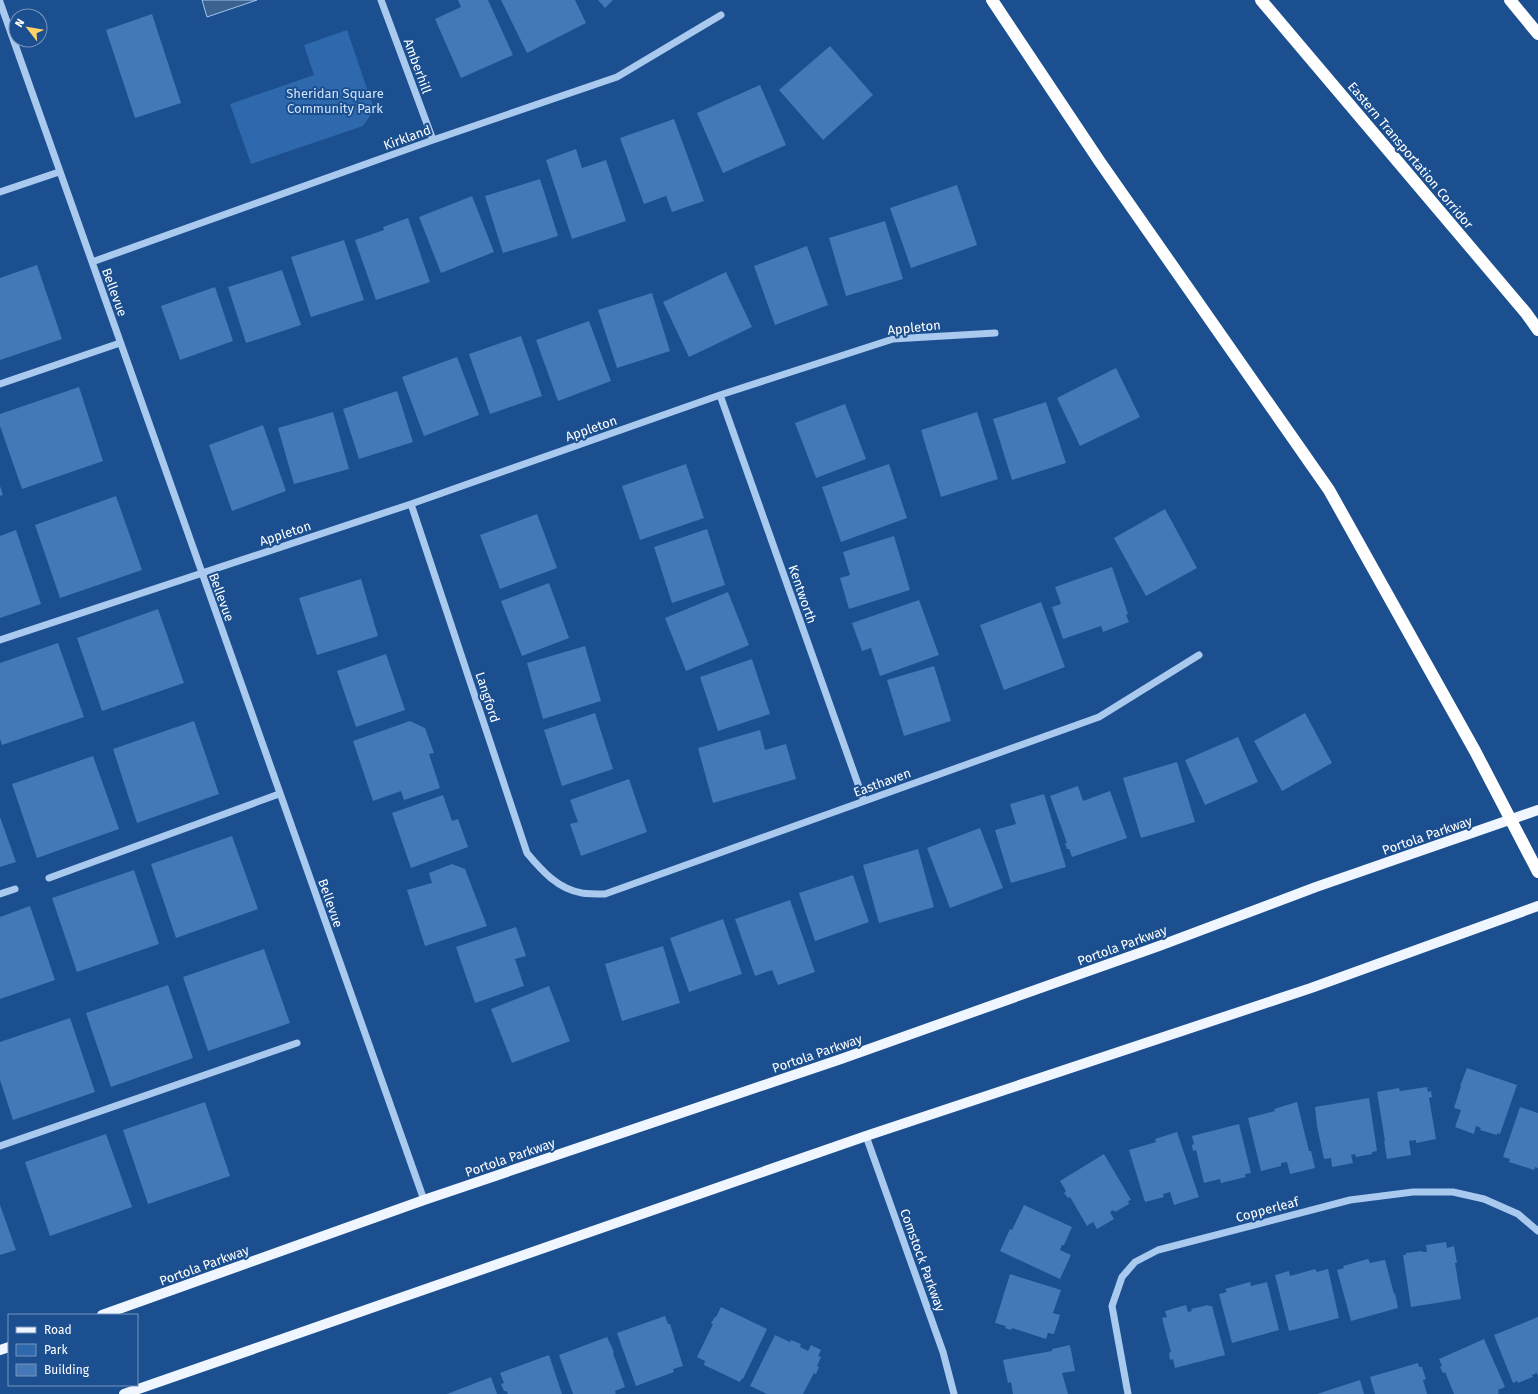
<svg xmlns="http://www.w3.org/2000/svg" width="1538" height="1394" font-family="'Fira Sans',sans-serif">
  <style>
    .green { fill: #2e69ad }
    .water { fill: #3c6290; stroke: #9cc4f0 }
    .building { fill: #4478b7 }
    .lines { fill: none; stroke-linecap: round; stroke-linejoin: round }
    .minor { stroke: #a9c9ee; stroke-width: 7 }
    .major { stroke: #f0f6ff; stroke-width: 10 }
    .highway { stroke: #fff; stroke-width: 12 }
    .labels { text-anchor: middle; stroke-width: 4; stroke-linejoin: round; paint-order: stroke }
    .street-label { font-size: 13px; fill: #fff; stroke: #1b4f8f }
    .park-label { font-size: 13px; fill: #cfe3fa; stroke: #1b4f8f }
  </style>
  <rect width="100%" height="100%" fill="#1b4f8f"/>
  <!-- green -->
  <path class="green" d="M347,30L372,103V113L363,126L251,164L230,104L314,75L304,45Z"/>
  <!-- water -->
  <path class="water" d="M202,0H257L207,17Z"/>
  <!-- building -->
  <path class="building" d="M458,0H488L513,55L461,78L435,19L461,7Z
    M501,0H575L586,23L527,53Z
    M598,0H613L605,8Z
    M152,14L181,103L135,118L106,30Z
    M830,46L873,95L823,140L779,90Z
    M760,85L786,145L723,173L697,113Z
    M674,119L704,201L672,212L666,196L644,204L620,138Z
    M576,149L582,168L606,160L626,221L572,239L546,160Z
    M540,179L558,236L503,253L485,196Z
    M957,185L977,245L911,268L890,208Z
    M472,196L494,252L441,273L419,217Z
    M408,218L430,282L376,300L355,240L384,230L383,227Z
    M885,221L903,279L846,296L829,238Z
    M344,240L364,300L311,317L291,257Z
    M807,246L828,305L775,325L754,266Z
    M37,265L62,339L0,360V278Z
    M282,270L301,325L246,343L228,287Z
    M726,272L752,327L689,357L663,302Z
    M215,287L233,341L180,360L161,306Z
    M652,293L670,351L617,368L598,310Z
    M589,321L611,381L558,401L536,340Z
    M521,336L542,396L490,414L469,354Z
    M457,357L479,415L424,436L402,377Z
    M1116,368L1140,417L1080,446L1057,398Z
    M79,387L103,461L22,489L0,426V414Z
    M397,391L413,442L359,459L343,409Z
    M1046,402L1066,463L1012,480L993,419Z
    M845,404L866,459L816,478L795,423Z
    M333,412L349,469L294,484L278,428Z
    M977,412L998,479L941,497L921,430Z
    M263,425L286,491L232,511L209,445Z
    M686,464L704,518L640,540L622,486Z
    M889,464L907,518L841,542L822,487Z
    M0,486L3,495L0,496Z
    M116,496L142,570L60,598L35,525Z
    M1165,509L1197,568L1146,596L1114,538Z
    M537,514L557,568L500,589L480,535Z
    M707,529L725,585L672,603L654,547Z
    M16,530L41,604L0,618V536Z
    M894,536L910,590L849,609L840,578L850,575L843,552Z
    M1112,567L1128,614L1126,615L1129,622L1103,632L1101,626L1063,639L1052,607L1061,604L1055,587Z
    M361,579L378,636L317,655L299,598Z
    M549,583L569,638L522,656L501,601Z
    M728,592L749,645L686,671L665,618Z
    M919,600L939,655L880,676L871,648L862,651L852,623Z
    M1041,602L1065,667L1004,690L980,625Z
    M158,609L184,683L102,711L77,638Z
    M58,643L84,717L2,745L0,739V663Z
    M585,646L601,701L543,719L527,663Z
    M386,654L405,710L356,727L337,671Z
    M752,659L770,714L718,731L700,677Z
    M934,666L951,721L904,736L887,680Z
    M595,713L613,769L562,786L544,730Z
    M1305,713L1332,763L1282,791L1254,741Z
    M194,721L219,794L137,823L113,749Z
    M410,721L425,728L434,753L429,754L440,788L404,800L401,791L373,801L353,741Z
    M760,730L765,750L786,744L796,779L713,803L698,748Z
    M1238,737L1258,782L1205,805L1185,760Z
    M93,756L119,829L37,858L12,784Z
    M1177,762L1195,822L1141,838L1123,778Z
    M629,779L647,832L581,856L570,824L578,822L570,800Z
    M1078,786L1083,801L1110,791L1127,838L1072,857L1069,849H1067L1065,843H1067L1050,796Z
    M1044,794L1066,867L1011,883L995,830L1016,824L1010,804Z
    M443,795L452,821L458,819L468,847L411,868L392,813Z
    M0,817L16,862L0,867Z
    M980,828L1003,888L950,908L927,848Z
    M232,836L258,909L176,938L151,864Z
    M918,849L934,907L879,923L863,865Z
    M452,864L465,869L487,926L425,946L407,890L432,883L429,873Z
    M134,870L159,944L77,972L52,898Z
    M853,875L869,922L815,941L799,893Z
    M790,900L815,972L778,985L772,970L755,976L735,919Z
    M30,906L55,980L0,999V917Z
    M723,919L742,974L689,992L670,938Z
    M516,927L526,956L515,959L524,986L475,1003L456,947Z
    M663,946L680,1003L622,1021L605,964Z
    M264,949L290,1023L208,1051L183,977Z
    M168,985L193,1058L111,1087L86,1013Z
    M549,986L570,1041L512,1063L491,1009Z
    M70,1018L95,1092L13,1120L0,1080V1042Z
    M1467,1068L1517,1085L1500,1134L1497,1133V1135L1480,1130L1481,1128L1476,1126L1474,1134L1455,1127L1461,1110L1454,1108L1461,1086H1460Z
    M1427,1087L1428,1092L1431,1091L1432,1097L1429,1098L1436,1139L1416,1143V1140L1409,1141L1411,1155L1387,1159L1384,1141H1385L1377,1092L1399,1088L1400,1091Z
    M1369,1098L1377,1151L1372,1152V1154L1356,1157L1355,1154L1351,1155L1353,1163L1332,1167L1331,1158L1324,1159L1317,1126L1315,1107Z
    M205,1102L230,1176L148,1204L123,1130Z
    M1297,1102L1309,1151H1311L1315,1168L1290,1174L1287,1162L1281,1163V1166L1261,1171L1248,1118L1275,1111L1274,1109Z
    M1520,1107L1538,1113V1168L1535,1167L1534,1170L1509,1162L1510,1159L1503,1157Z
    M1239,1124L1251,1173L1245,1174L1246,1177L1221,1183L1220,1179L1204,1183L1196,1150L1193,1151L1192,1145L1194,1144L1192,1136Z
    M1177,1132L1199,1197L1174,1205L1170,1192L1163,1194L1164,1197L1145,1202L1129,1150L1156,1142L1155,1139Z
    M106,1134L132,1207L50,1236L25,1162Z
    M1104,1154L1131,1200L1128,1201L1129,1204L1115,1212L1114,1210L1110,1212L1114,1219L1097,1229L1093,1222L1087,1226L1070,1197L1068,1198L1064,1193L1066,1191L1060,1181Z
    M0,1205L16,1250L0,1255Z
    M1024,1205L1072,1227L1064,1245H1062L1060,1250L1071,1255L1060,1279L1000,1251L1010,1229L1012,1230Z
    M1446,1242L1447,1248L1454,1246L1457,1263H1455L1461,1299L1411,1307L1403,1255H1406V1253L1422,1251V1252H1427L1426,1245Z
    M1368,1259L1370,1263L1385,1260L1394,1294L1395,1293L1398,1308L1351,1321L1337,1270L1344,1268L1343,1266Z
    M1315,1269L1317,1272L1328,1269L1339,1318L1289,1331L1275,1275L1289,1271L1290,1276Z
    M1010,1274L1061,1290L1053,1313L1060,1315L1054,1334L1048,1333L1046,1339L1012,1328L1011,1330L1005,1328L1006,1326L995,1323Z
    M1250,1282L1251,1286L1267,1282L1279,1330L1232,1343L1219,1294L1227,1292L1225,1289Z
    M1186,1305L1188,1312L1192,1311L1191,1309L1208,1305L1209,1306H1212L1225,1355L1175,1368L1173,1359L1170,1360L1169,1353L1171,1352L1162,1318L1167,1317L1165,1311Z
    M721,1307L767,1329L743,1379L742,1378L740,1382L704,1365L705,1361L697,1357L713,1324L711,1323L715,1317H716Z
    M665,1316L668,1324H670L683,1366L673,1369L674,1372L636,1386L617,1333Z
    M1538,1317V1377L1537,1373L1532,1375L1533,1377L1518,1383L1517,1381L1513,1383L1494,1335Z
    M775,1335L790,1342L791,1340L801,1344L800,1347L808,1351L811,1345L821,1350L818,1356L821,1357L817,1366L819,1367L816,1374L814,1373L803,1394H767L750,1386Z
    M607,1337L614,1352L613,1353L625,1387L615,1391L616,1393L615,1394H573L559,1355Z
    M1484,1339L1505,1387L1498,1390L1499,1393L1497,1394H1454L1445,1372L1443,1373L1440,1367L1442,1366L1439,1359Z
    M1070,1345L1075,1371L1062,1373L1068,1394H1013L1011,1382L1008,1383L1003,1360L1052,1351V1349Z
    M549,1355L562,1394H508L506,1391H504L501,1384L504,1383L500,1373Z
    M1418,1363L1419,1367H1422L1426,1379L1423,1380L1427,1394H1375L1370,1377Z
    M491,1377L497,1394H447Z
    M1360,1380L1364,1394H1317Z"/>
  <g class="lines">
    <!-- minor -->
    <path class="minor" d="M381,0L433,140
      M0,2L424,1200
      M0,192L59,172
      M92,262L433,140L617,77L721,15
      M0,384L120,343
      M720,395L864,801
      M411,504L527,853C542,871 558,889 582,893C589,894 597,894 605,894L1099,717L1199,655
      M0,640L411,504L720,395L893,339L995,333
      M49,878L279,794
      M0,894L15,889
      M866,1136L943,1352L954,1394
      M0,1146L297,1043
      M1128,1394L1112,1306L1122,1277L1135,1262L1158,1250L1350,1200L1413,1192H1453L1484,1199L1518,1214L1538,1231"/>
    <!-- major -->
    <path class="major" d="M102,1315L424,1200L841,1059L1159,946L1316,887L1538,810
      M0,1350L9,1347
      M124,1394L866,1136L1311,988L1538,906"/>
    <!-- highway -->
    <path class="highway" d="M992,0L1100,162L1329,490L1475,751L1538,872
      M1261,0L1526,313L1538,330
      M1510,0L1538,34"/>
  </g>
  <g class="labels">
    <!-- street labels -->
    <g class="street-label">
      <text transform="translate(418 66) rotate(70)" y="5">Amberhill</text>
      <text transform="translate(407 137) rotate(-20)" y="5">Kirkland</text>
      <text transform="translate(1411 155) rotate(50)" y="5">Eastern Transportation Corridor</text>
      <text transform="translate(115 292) rotate(70)" y="5">Bellevue</text>
      <text transform="translate(914 327) rotate(-6)" y="5">Appleton</text>
      <text transform="translate(591 428) rotate(-19)" y="5">Appleton</text>
      <text transform="translate(285 533) rotate(-18)" y="5">Appleton</text>
      <text transform="translate(803 594) rotate(71)" y="5">Kentworth</text>
      <text transform="translate(222 597) rotate(70)" y="5">Bellevue</text>
      <text transform="translate(488 697) rotate(72)" y="5">Langford</text>
      <text transform="translate(882 782) rotate(-20)" y="5">Easthaven</text>
      <text transform="translate(1427 835) rotate(-19)" y="5">Portola Parkway</text>
      <text transform="translate(331 903) rotate(71)" y="5">Bellevue</text>
      <text transform="translate(1122 945) rotate(-20)" y="5">Portola Parkway</text>
      <text transform="translate(817 1053) rotate(-19)" y="5">Portola Parkway</text>
      <text transform="translate(510 1157) rotate(-19)" y="5">Portola Parkway</text>
      <text transform="translate(1267 1209) rotate(-15)" y="5">Copperleaf</text>
      <text transform="translate(923 1260) rotate(70)" y="5">Comstock Parkway</text>
      <text transform="translate(204 1265) rotate(-20)" y="5">Portola Parkway</text>
    </g>
    <!-- park labels -->
    <g class="park-label">
      <text x="335" y="98">Sheridan Square<tspan x="335" dy="15">Community Park</tspan></text>
    </g>
  </g>
  <!-- legend -->
  <rect x="8" y="1314" width="130" height="72" fill="#1b4f8f" stroke="#7695bc"/>
  <rect x="16" y="1327" width="20" height="6" fill="#f0f6ff" stroke="#7695bc"/>
  <text x="44" y="1334" font-size="12" fill="#ffffff">Road</text>
  <rect x="16" y="1344" width="20" height="12" fill="#2e69ad" stroke="#7695bc"/>
  <text x="44" y="1354" font-size="12" fill="#ffffff">Park</text>
  <rect x="16" y="1364" width="20" height="12" fill="#4478b7" stroke="#7695bc"/>
  <text x="44" y="1374" font-size="12" fill="#ffffff">Building</text>
  <!-- north arrow -->
  <g transform="translate(28 28) rotate(301)"><circle r="19" fill="#1b4f8f" stroke="#7695bc"/>
  <path d="M0-3L7 15L0 10L-7 15Z" fill="#ffd166"/>
  <text y="-6" font-size="11" font-weight="bold" text-anchor="middle" fill="#ffffff">N</text>
  </g>
</svg>
